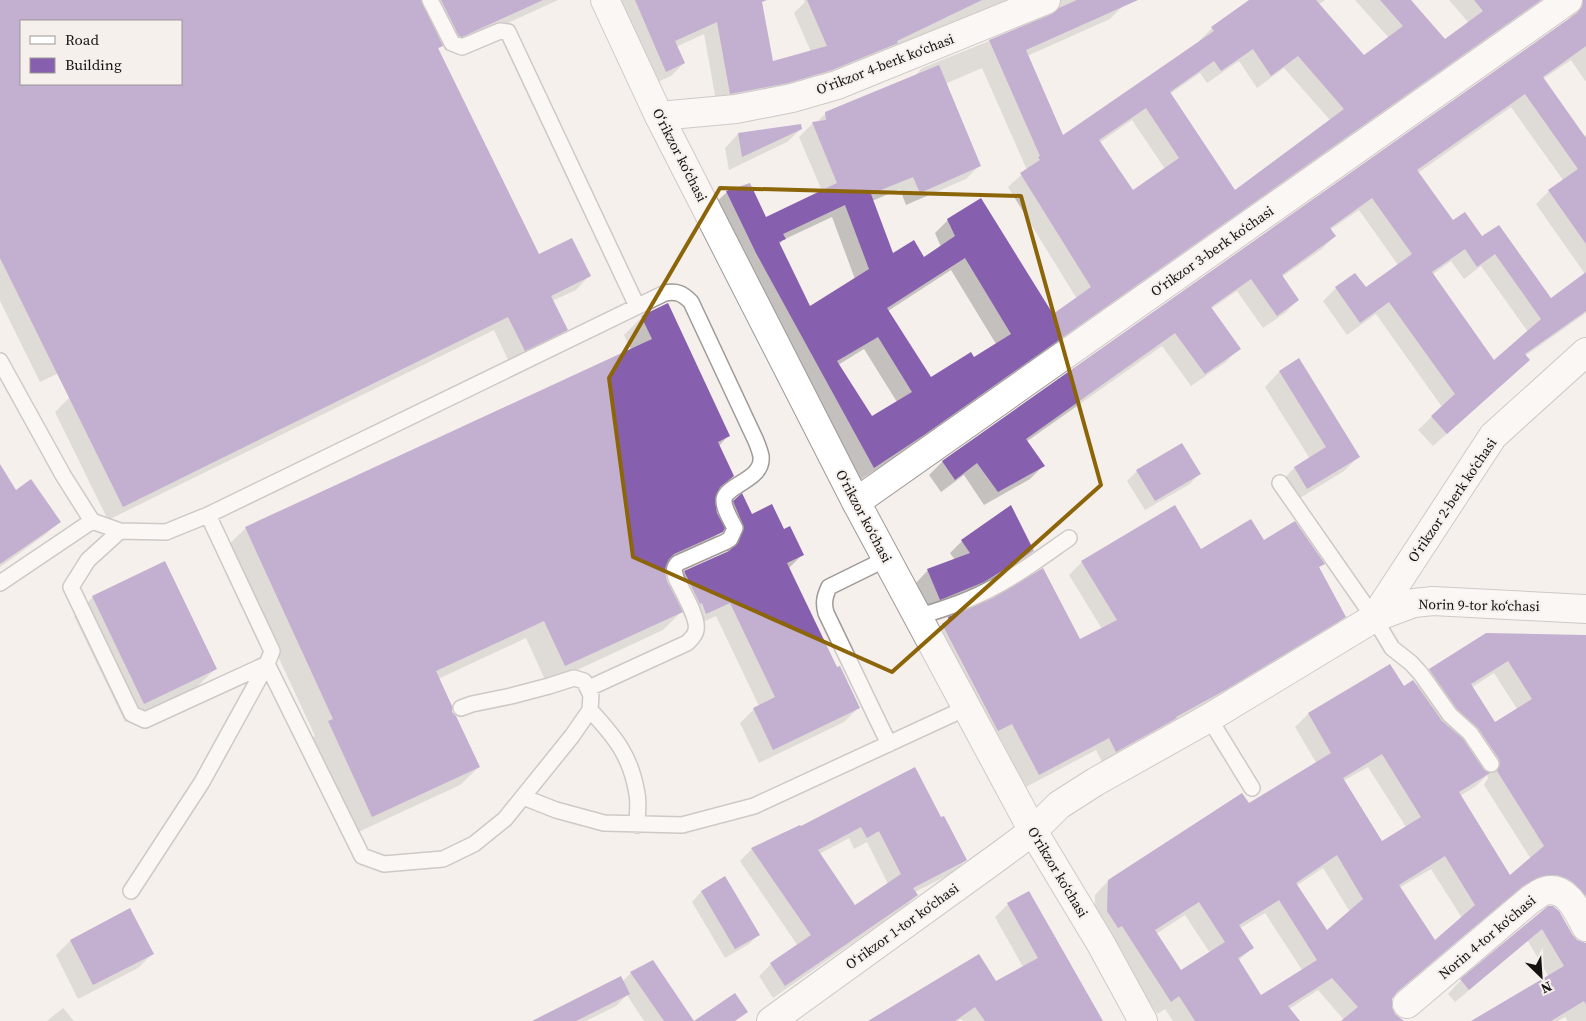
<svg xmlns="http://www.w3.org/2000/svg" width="1586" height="1021" font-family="'Source Serif 4',serif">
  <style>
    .shadow { fill: #0003; fill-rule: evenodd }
    .building { fill: #865fae; fill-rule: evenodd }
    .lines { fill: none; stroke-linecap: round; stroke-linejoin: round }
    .service-casing { stroke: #9f9a97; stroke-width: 18 }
    .minor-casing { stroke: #9f9a97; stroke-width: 30 }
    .secondary-casing { stroke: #9f9a97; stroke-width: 30 }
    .service { stroke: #fff; stroke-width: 15 }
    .minor { stroke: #fff; stroke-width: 28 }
    .secondary { stroke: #fff; stroke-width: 28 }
    .marked { fill: none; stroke: #8d6509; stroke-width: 4; stroke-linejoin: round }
    .labels { text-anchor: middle; stroke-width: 4; stroke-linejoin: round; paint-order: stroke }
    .street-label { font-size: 14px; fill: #151312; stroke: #f6f0ed }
  </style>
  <rect width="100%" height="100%" fill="#f6f0ed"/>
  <!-- shadow -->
  <path class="shadow" d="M0,0H558L447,51L445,50L442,45L437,50L539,256L590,275L576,290L552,301L566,330L552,344L510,364L494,330L108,520L55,412L69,398L63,371L40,382L0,301ZM21,21H181V84H21Z
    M616,0H761L772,62L811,52L794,13L805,2L804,0H1022L818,83L717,106L704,34L676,47L684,63L671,76L653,84Z
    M1041,0H1121L1123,6L1110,19L1027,56L1063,136L1200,42L1199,41L1212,28L1251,0H1325L1318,5L1363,56L1389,38L1355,0H1410L1445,40L1469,23L1449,0H1545L909,448L860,480L713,205L727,192L766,218L822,191L799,137L812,124L816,123L826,113L915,76L922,68L1049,17L1047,7ZM1239,61L1257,88L1284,68L1330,120L1234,191L1170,94L1200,73L1207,83ZM982,68L1027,170L1008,187L1077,299L1053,316L948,220L935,233L941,247L923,258L892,255L872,201L900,189L906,205L966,179L979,166L945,84ZM1132,120L1165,169L1133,192L1099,143ZM832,217L855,279L809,308L779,245L783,240ZM951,270L996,344L973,358L931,379L888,311ZM864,349L897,402L871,418L838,365Z
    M1563,0H1586V82L1571,60L1543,79L1583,136L1586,135V313L1525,356L1529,360L1515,373L1433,446L1418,430L1442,407L1376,314L1347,335L1323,301L1336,288L1365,289L1398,265L1359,210L1330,230L1335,236L1322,249L1282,277L1298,300L1285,313L1263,328L1237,291L1211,309L1239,348L1226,362L1191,386L1162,346L1026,442L1043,466L1030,479L984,505L964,475L941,492L929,475L942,462L1570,20L1571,13ZM1511,107L1563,180L1549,191L1536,204L1585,274L1551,299L1482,238L1453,222L1418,173ZM1451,261L1464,279L1481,266L1528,332L1494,361L1432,275Z
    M801,129L787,142L729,170L725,148L738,134Z
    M642,317L728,436L719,446L733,476L716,493L713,499L716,513L722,524L721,515L735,500L751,515L783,530L802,555L788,569L837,669L858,708L844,722L759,763L740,723L754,709L759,706L716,616L692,627L688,617L685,618L682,611L663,630L547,684L526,638L438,679L451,712L479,767L460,785L354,834L310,740L315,736L227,546L246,528L631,350L624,335ZM724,527L731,542L727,553L685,572L669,587L666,581L664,568L701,552Z
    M1299,360L1358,457L1344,471L1292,503L1280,483L1294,468L1310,459L1265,387L1279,372Z
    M0,471L16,492L59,522L46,534L0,567Z
    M1137,471L1199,474L1190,484L1145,510L1127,481Z
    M962,541L1033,551L1021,563L971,594L928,611L916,583L928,570L955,560L950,553Z
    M1263,541L1323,563L1318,568L1344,616L1332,629L1213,701L1103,764L1096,750L1026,787L999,736L985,743L936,631L949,618L1079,641L1102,629L1069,575L1082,562L1201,551Z
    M93,597L215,669L196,688L125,722L74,616Z
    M1586,636V932L1564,898L1517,893L1506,900L1393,996L1391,999V1008L1394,1015L1403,1021H1343L1344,1020L1318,990L1289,1009L1299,1021H1173L1165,1009L1157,1014L1108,938L1094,925L1095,895L1108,881L1249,805L1317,764L1295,727L1308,714L1390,666L1403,688L1416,685L1430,670ZM1494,673L1517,709L1495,724L1471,688ZM1368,767L1406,827L1381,843L1343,781ZM1487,775L1488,778L1484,785L1531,859L1510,877L1460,796L1476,786ZM1323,868L1350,912L1326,932L1296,886ZM1431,869L1462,918L1434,942L1399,888ZM1265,913L1302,970L1261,997L1238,961L1252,948L1240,928ZM1185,915L1210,953L1181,972L1156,934Z
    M941,819L966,860L954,872L915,892L917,895L904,907L773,998L759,976L771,964L798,946L740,861L752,849L801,828ZM849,838L854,849L867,842L888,884L854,907L819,854Z
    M724,878L758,935L749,944L725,958L692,902L701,892Z
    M1029,892L1100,1021H963L961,1019L958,1021H877L996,983L1023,967L995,917L1008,904Z
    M1548,908L1577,941L1586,944V1021H1568L1565,1017L1558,1021H1474L1549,977L1528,941L1455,1002L1448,994L1461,980Z
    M130,910L152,954L138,968L78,999L56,955L70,941Z
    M631,973L693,1021H644L627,995L616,1006L586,1021H534L622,982Z
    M63,1008L74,1021H47Z"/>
  <!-- building -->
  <path class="building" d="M0,0H421L443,46L438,48L539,254L572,238L591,276L551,296L568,330L525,351L508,317L123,507L0,258ZM21,21H181V84H21Z
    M441,0H543L462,37L459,36Z
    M635,0H767L762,2L773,61L827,46L807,0H982L897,41L898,43L832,70L788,83L730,94L717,22L675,41L685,63L666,72Z
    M1077,0H1138L1026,50L1063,135L1214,31L1211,27L1249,0H1316L1364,55L1403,26L1380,0H1411L1445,39L1483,11L1474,0H1541L924,435L874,468L756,253L726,191L750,183L766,217L837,183L812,122L826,120L825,112L939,65L981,166L920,193L913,177L871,194L893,253L914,240L924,257L955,236L947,219L981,198L1053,314L1091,287L1020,173L1040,160L1038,157L1040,156L989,40L1052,14L1059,8ZM1253,49L1271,76L1298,56L1344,109L1235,190L1170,92L1214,61L1221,71ZM1146,108L1179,158L1133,190L1099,140ZM845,205L869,269L810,306L779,242L786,239L783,234ZM965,258L1011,334L974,357L971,352L931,377L887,308ZM878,337L912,392L872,416L837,361Z
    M1583,0H1586V46L1543,77L1586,138V244L1548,190L1578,169L1525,94L1417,170L1453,220L1465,212L1482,236L1499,225L1551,298L1586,272V311L1525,354L1530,360L1447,434L1431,416L1455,394L1389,302L1360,323L1335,287L1355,273L1366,287L1412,254L1372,198L1330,228L1336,236L1282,275L1299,300L1277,316L1251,279L1211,307L1241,349L1205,374L1175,333L1026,439L1045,466L998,492L977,463L955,480L942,461L1577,13L1582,7ZM1465,249L1477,267L1495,254L1541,319L1494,360L1432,272Z
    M801,124L802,129L742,157L738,133Z
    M668,303L730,436L718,442L734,476L720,487L715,499L717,513L725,528L723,532L674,554L669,559L666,565L665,572L667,581L683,612L565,666L544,621L436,671L452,706V712L456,716L480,767L372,817L328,721L333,719L245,527L652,339L641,316Z
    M1299,358L1360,457L1307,489L1294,467L1326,447L1279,371Z
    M1182,443L1201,474L1155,501L1136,470Z
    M0,464L16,490L31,479L61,522L0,564Z
    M742,493L752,514L772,504L784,529L790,526L804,555L787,563L837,667L840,666L860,708L773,750L753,708L775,697L730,603L706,614L702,603L700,604L684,571L729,551L738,543L744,527L733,501Z
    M1011,505L1034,551L984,582L940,600L927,569L970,553L961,540Z
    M1175,505L1201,549L1251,519L1264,540L1295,521L1325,564L1319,567L1346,617L1227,689L1176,717L1177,718L1116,752L1109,738L1039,775L1012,724L998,731L942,624L949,620L948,617L993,598L1043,568L1080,639L1117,620L1081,561Z
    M165,561L217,669L144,704L92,596Z
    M1486,633L1586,635V896L1574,883L1568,879L1557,875L1539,877L1523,886L1397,992L1392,999V1007L1395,1014L1404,1021H1341L1358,1007L1332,978L1288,1006L1300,1021H1195L1179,996L1171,1002L1122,926L1118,928L1107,911L1108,880L1242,793L1249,803L1331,753L1308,713L1390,664L1404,686L1413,680L1442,721L1463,739L1484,770L1490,773L1459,792L1510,875L1544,846L1497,771L1500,764L1499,759L1478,728L1457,709L1429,669ZM1508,661L1532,699L1495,722L1471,684ZM1382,754L1421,817L1382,841L1343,778ZM1337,855L1363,899L1327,930L1296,883ZM1445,856L1475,905L1435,940L1399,885ZM1279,900L1317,960L1261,995L1238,958L1254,948L1239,925ZM1199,902L1225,942L1181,970L1155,930Z
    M915,767L941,817L944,816L967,860L913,888L918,895L785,986L770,963L811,935L751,848L800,825L801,826ZM861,827L867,838L879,831L901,874L855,905L818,850Z
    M725,876L760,935L735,949L701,891Z
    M1029,891L1103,1021H985L975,1007L955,1021H868L979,954L996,981L1038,958L1007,903Z
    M1548,906H1553L1559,911L1572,934L1577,940L1586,943V1005L1584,1001L1551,1021H1471L1564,966L1542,929L1469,990L1460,979Z
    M130,908L154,954L93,985L70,940Z
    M653,960L694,1021L735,993L748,1012L735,1021H664L630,972Z
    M621,976L630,994L576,1021H532Z"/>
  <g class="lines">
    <!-- service casing -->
    <g class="service-casing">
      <path id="service" d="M430,0L452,43L462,47L500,31L508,32L637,306
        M0,361L63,475L92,521L120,531L166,532L208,515L665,293C677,291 682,293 691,302L756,441C758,446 760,451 761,456C764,480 727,484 724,499C723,508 731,520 735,528L730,539L725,542L678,563C673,568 674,571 676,578C681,589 699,618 696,630C695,636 691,639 687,643L589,688
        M1280,483L1374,618L1392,648L1411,663L1421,674L1450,715L1470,733L1491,764
        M120,531L88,560L71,587L132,714L145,720L267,664L272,651L208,515
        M886,559L829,587C825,596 823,602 826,613L889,744
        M0,583L92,521
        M917,617C937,611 957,605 976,596C1010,581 1039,559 1069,538
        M590,710C615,737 631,756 637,794C639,803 637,815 637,825
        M1209,718L1252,788
        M523,797L556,810L604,823L682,825L754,806L966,708
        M131,891L202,782L267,664L362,856L384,864L443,859L474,844L505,819L572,736L590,710L591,695L584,681L574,678L549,686L511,696L472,704L461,708"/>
    </g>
    <!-- minor casing -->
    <g class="minor-casing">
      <path id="minor" d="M659,116L736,109L792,98L837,85L1046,0
        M856,502L1568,0
        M1374,618L1493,436L1586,352
        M1407,1004L1531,899C1535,897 1540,892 1545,891C1567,885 1578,912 1586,927
        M771,1021L998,857L1033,831L1059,805L1095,782L1209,718L1374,618L1414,603L1433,601L1586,609"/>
    </g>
    <!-- secondary casing -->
    <g class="secondary-casing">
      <path id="secondary" d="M605,0L659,116L856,502L1033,831L1101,944L1143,1021"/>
    </g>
    <!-- service -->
    <use href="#service" class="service"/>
    <!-- minor -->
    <use href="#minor" class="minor"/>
    <!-- secondary -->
    <use href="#secondary" class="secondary"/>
  </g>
  <!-- marked area -->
  <path d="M0 0H1586V1021H0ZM720,188L1021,196L1101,485L892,672L633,557L609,378Z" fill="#f6f0ed" fill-opacity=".55" fill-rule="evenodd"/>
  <path class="marked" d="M720,188L1021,196L1101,485L892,672L633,557L609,378Z"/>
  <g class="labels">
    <!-- street labels -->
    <g class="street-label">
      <text transform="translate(885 64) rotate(-21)" y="5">Oʻrikzor 4-berk koʻchasi</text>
      <text transform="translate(680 155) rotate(63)" y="5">Oʻrikzor koʻchasi</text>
      <text transform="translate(1212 251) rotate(-35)" y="5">Oʻrikzor 3-berk koʻchasi</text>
      <text transform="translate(1452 500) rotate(-56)" y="5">Oʻrikzor 2-berk koʻchasi</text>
      <text transform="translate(864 516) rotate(62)" y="5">Oʻrikzor koʻchasi</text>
      <text transform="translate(1479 605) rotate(1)" y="5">Norin 9-tor koʻchasi</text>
      <text transform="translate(1058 872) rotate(59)" y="5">Oʻrikzor koʻchasi</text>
      <text transform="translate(902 926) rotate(-36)" y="5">Oʻrikzor 1-tor koʻchasi</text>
      <text transform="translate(1487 937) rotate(-40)" y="5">Norin 4-tor koʻchasi</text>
    </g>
  </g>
  <!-- legend -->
  <rect x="20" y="20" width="162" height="65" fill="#f6f0ed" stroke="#9c9895"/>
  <rect x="30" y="36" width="25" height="8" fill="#ffffff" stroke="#9c9895"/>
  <text x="65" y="45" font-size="15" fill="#151312">Road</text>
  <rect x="30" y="58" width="25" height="15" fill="#865fae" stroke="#9c9895"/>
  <text x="65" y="70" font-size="15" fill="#151312">Building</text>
  <!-- north arrow -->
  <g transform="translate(1541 976) rotate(155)" stroke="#f6f0ed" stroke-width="4" paint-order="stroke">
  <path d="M0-4L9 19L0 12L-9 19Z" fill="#151312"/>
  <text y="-8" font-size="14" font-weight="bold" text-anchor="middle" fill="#151312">N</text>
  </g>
</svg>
